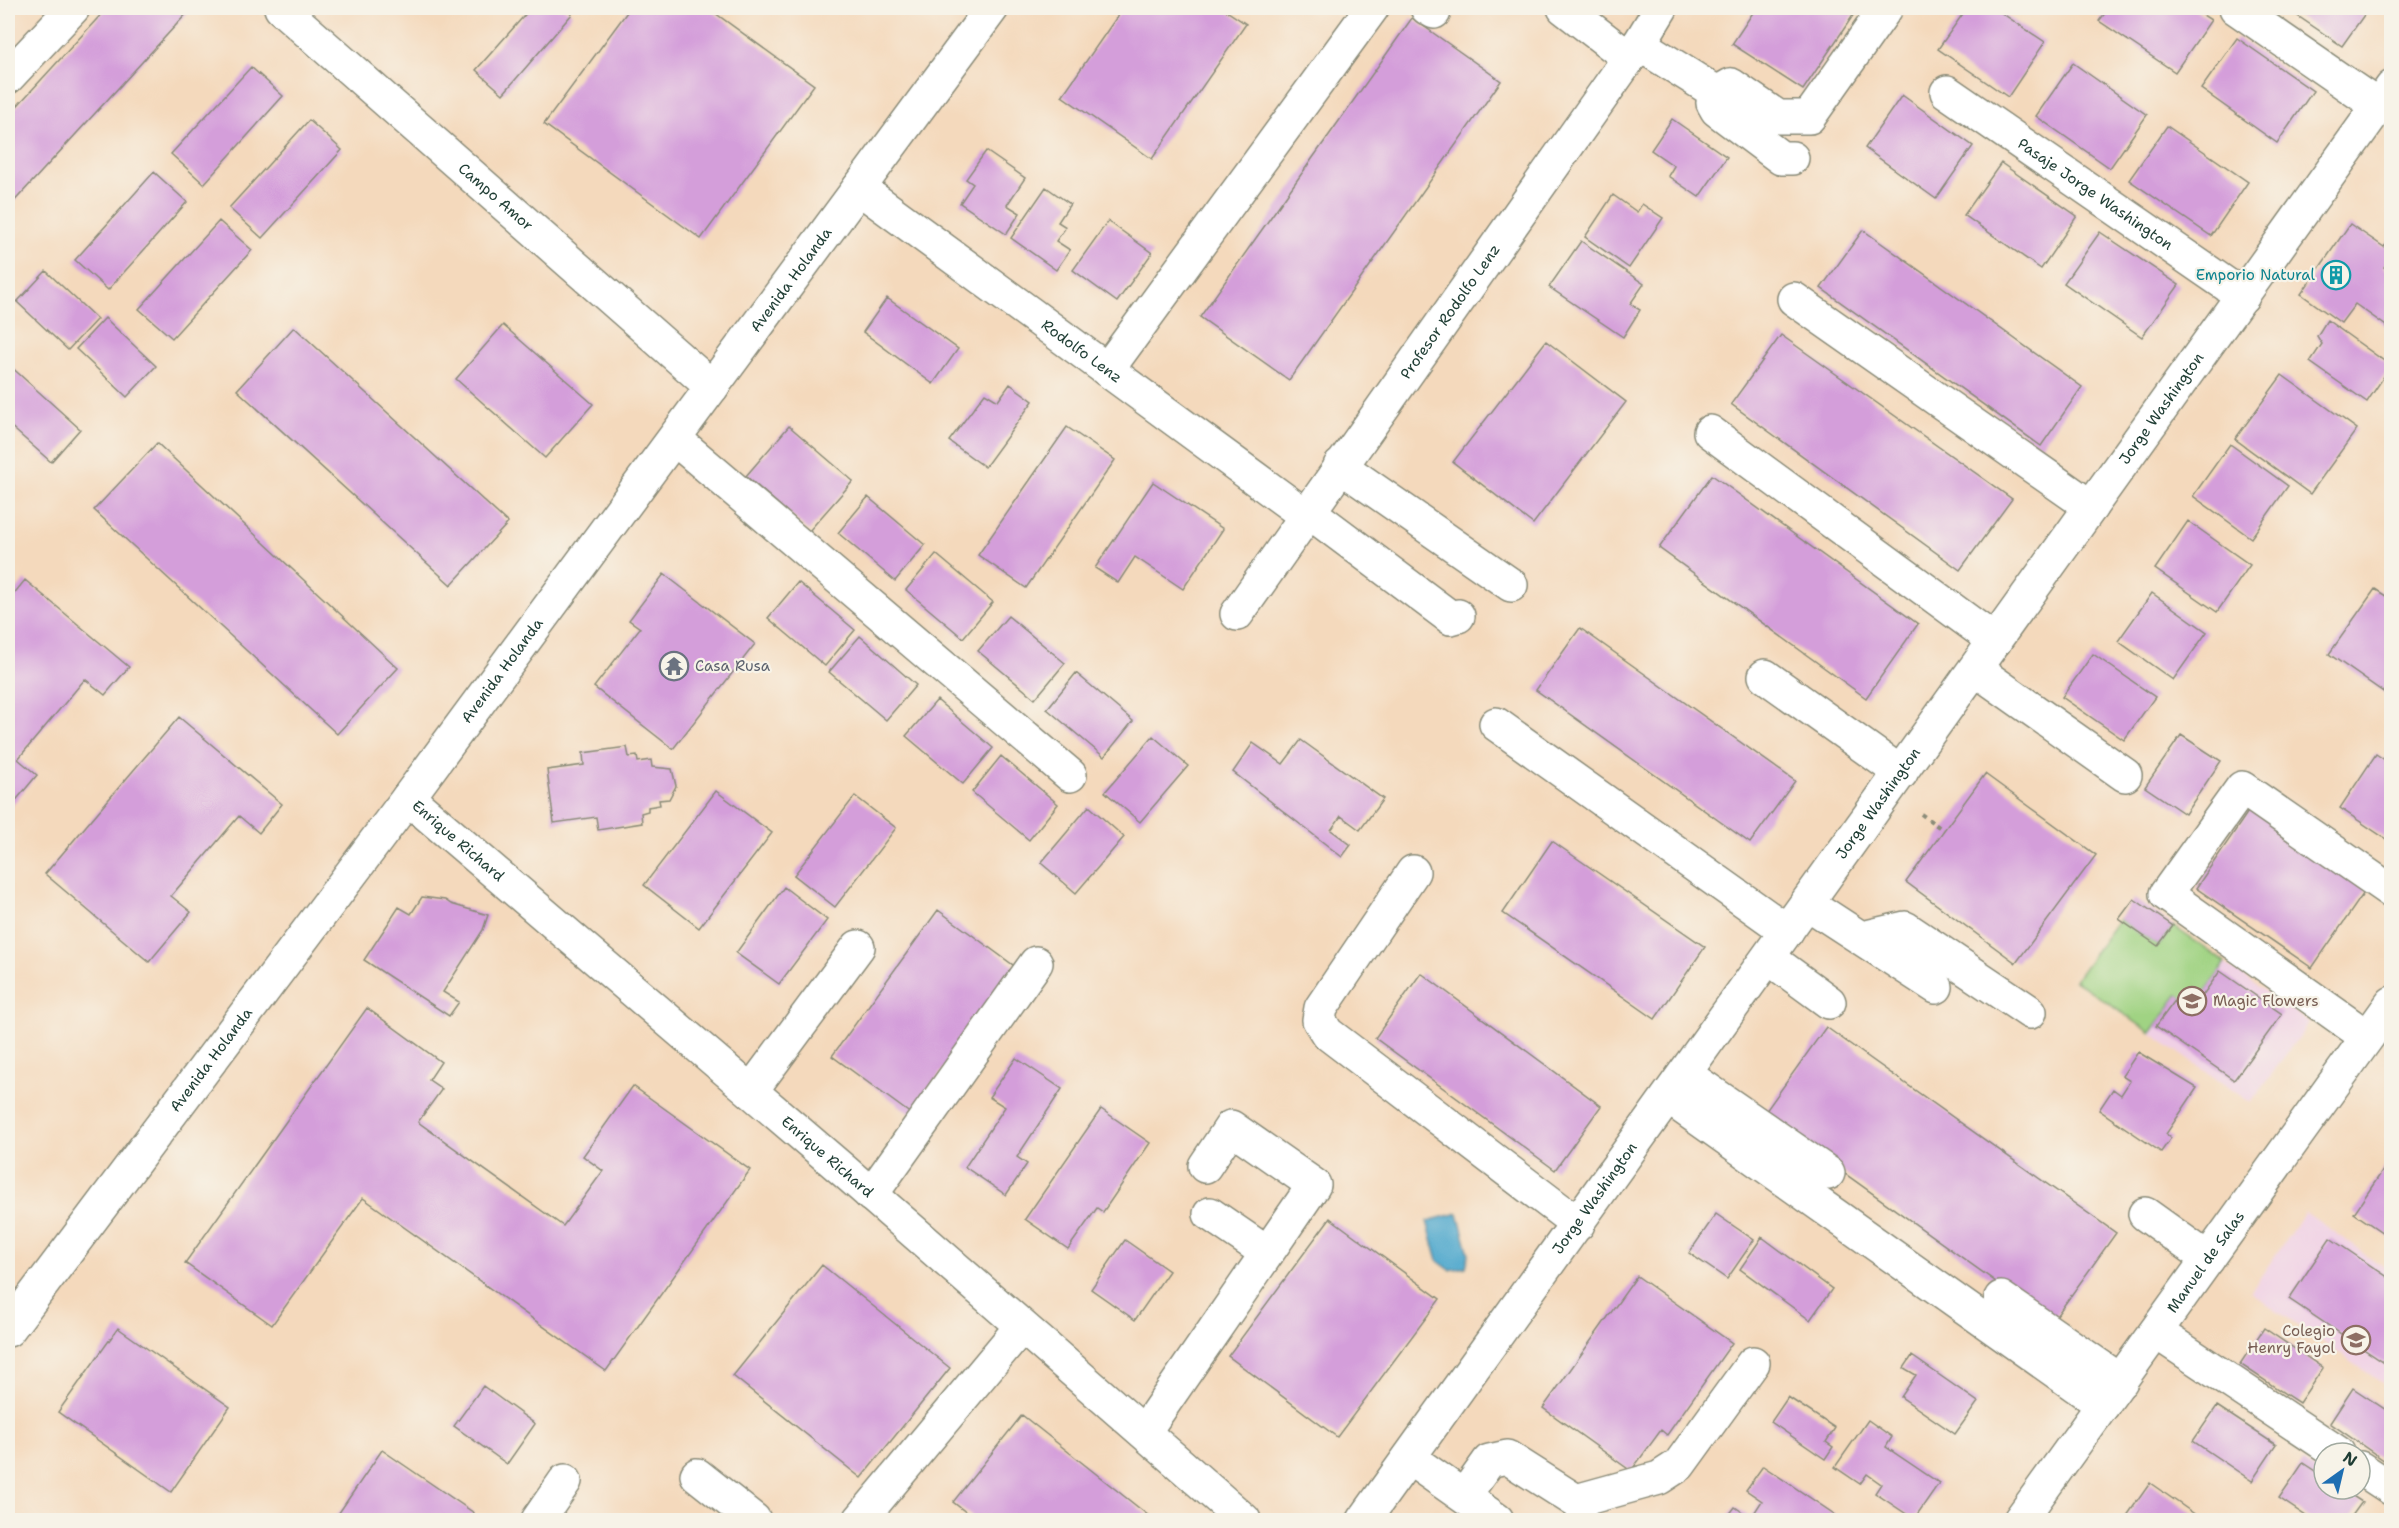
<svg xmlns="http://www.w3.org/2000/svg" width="2399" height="1528" font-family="'Shantell Sans',sans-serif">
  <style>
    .built { fill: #f0d0e5 }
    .green { fill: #a0d383; stroke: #60885c; stroke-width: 1.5 }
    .water { fill: #50a8cd; stroke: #387280; stroke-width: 1.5 }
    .building { fill: #d49eda }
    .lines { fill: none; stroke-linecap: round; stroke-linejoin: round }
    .minor-casing { stroke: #8a8b78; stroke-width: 36 }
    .path { stroke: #8a8b78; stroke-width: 4; stroke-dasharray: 4.5 4.5; stroke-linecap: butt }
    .minor { stroke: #fff; stroke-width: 33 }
    .labels { text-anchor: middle; stroke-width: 4.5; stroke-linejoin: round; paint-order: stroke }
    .street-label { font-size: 15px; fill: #1f3d34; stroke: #f7f3e8 }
    .culture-label { font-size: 15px; fill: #0d838f; stroke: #f7f3e8; text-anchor: end }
    .worship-label { font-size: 15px; fill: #5b616d; stroke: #f7f3e8; text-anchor: start }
    .education-label { font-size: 15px; fill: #785e54; stroke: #f7f3e8; text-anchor: start }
  </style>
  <rect width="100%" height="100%" fill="#f7f3e8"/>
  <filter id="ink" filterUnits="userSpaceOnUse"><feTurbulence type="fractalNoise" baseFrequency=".0167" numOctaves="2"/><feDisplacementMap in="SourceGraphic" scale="12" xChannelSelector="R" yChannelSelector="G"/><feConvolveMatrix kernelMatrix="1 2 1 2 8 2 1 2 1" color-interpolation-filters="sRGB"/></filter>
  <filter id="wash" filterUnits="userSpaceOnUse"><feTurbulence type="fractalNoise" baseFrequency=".008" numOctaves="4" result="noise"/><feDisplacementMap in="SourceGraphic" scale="24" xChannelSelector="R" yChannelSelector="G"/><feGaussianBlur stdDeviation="1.35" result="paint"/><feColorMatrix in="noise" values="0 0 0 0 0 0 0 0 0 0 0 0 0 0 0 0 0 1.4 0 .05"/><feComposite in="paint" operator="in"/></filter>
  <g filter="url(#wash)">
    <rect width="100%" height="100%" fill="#f4d9bc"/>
    <!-- built -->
    <path class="built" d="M2134,899L2309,1022L2251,1103L2075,980Z
      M2305,1212L2391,1272V1389L2250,1292Z"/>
    <!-- green -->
    <path class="green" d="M2119,919L2158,946L2173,926L2226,963L2195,1006L2178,995L2151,1033L2075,980Z"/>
    <!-- water -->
    <path class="water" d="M1458,1213L1469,1254L1466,1267L1450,1270L1438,1261L1427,1221Z"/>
    <g id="blocks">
      <!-- building -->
      <path class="building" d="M107,8H183L188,12L8,208V116Z
        M531,8H564L572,14L503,94L476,70Z
        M630,8H708L814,85L701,239L544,124Z
        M1123,8H1222L1246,24L1152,159L1062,96Z
        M1756,8H1858L1803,90L1732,44Z
        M1967,8H1994L2045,42L2008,97L1938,49Z
        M2109,8H2192L2211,20L2175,72L2099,21Z
        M2286,8H2369L2342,46Z
        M1412,18L1501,81L1289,380L1200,317Z
        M2237,38L2313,91L2277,143L2201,89Z
        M2073,63L2147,115L2110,168L2036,116Z
        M251,67L283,96L204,184L171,154Z
        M1902,95L1973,146L1936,199L1865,148Z
        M1672,119L1727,157L1699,197L1668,176L1674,166L1651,150Z
        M309,120L342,150L262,238L229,208Z
        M2167,126L2248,182L2211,236L2129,180Z
        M986,151L1025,178L1007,205L1020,213L1006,234L960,203L973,184L966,179Z
        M2001,163L2077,216L2041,269L1964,215Z
        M154,172L187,202L108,290L75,260Z
        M1046,187L1070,204L1058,222L1066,227L1056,241L1070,250L1056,270L1011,238Z
        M1613,195L1637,212L1642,204L1663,218L1629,268L1585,237Z
        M219,221L252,250L172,338L139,309Z
        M1108,221L1152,253L1117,302L1073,270Z
        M2350,224L2384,247L2392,237V257L2384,267L2392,273V330L2355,304L2341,323L2301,294Z
        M1863,230L2082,387L2041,446L1821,288Z
        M2100,232L2179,285L2142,337L2064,283Z
        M1581,241L1644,284L1630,304L1640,310L1623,337L1549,287Z
        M46,271L97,319L68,350L17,302Z
        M887,298L958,349L933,384L863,332Z
        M105,318L156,366L127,397L76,349Z
        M2327,320L2391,366L2367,402L2310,362L2322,344L2317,336Z
        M503,325L593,404L545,458L456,379Z
        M294,327L508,523L451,585L237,390Z
        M1781,335L2012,499L1960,570L1731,404Z
        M1546,341L1626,402L1533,524L1453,462Z
        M8,364L80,429L51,462L8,424Z
        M2282,375L2357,429L2310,494L2235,439Z
        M1010,384L1033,401L985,467L949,441L985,393L998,401Z
        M789,426L853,481L809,531L746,476Z
        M1067,427L1115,460L1026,588L978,555Z
        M157,443L398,668L337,734L94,510Z
        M2230,444L2288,486L2251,538L2193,496Z
        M1712,475L1918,624L1866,698L1659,548Z
        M1153,482L1223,529L1183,589L1135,557L1118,583L1095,568Z
        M868,497L925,545L895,581L838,533Z
        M2188,521L2250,565L2217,612L2155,569Z
        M936,554L993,602L963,638L906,590Z
        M664,574L755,644L673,749L594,687L640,628L629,620Z
        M25,580L129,667L105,695L85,679L18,759L37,775L8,810V601Z
        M798,582L855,630L825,666L768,618Z
        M2375,589L2392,600V698L2329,654Z
        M2152,593L2207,632L2173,680L2118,641Z
        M1008,616L1065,663L1035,699L978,651Z
        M1580,628L1795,781L1750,843L1536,690Z
        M860,636L916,685L886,720L829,672Z
        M2093,654L2155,697L2124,740L2062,697Z
        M1076,673L1133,721L1104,757L1047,709Z
        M937,700L993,748L963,784L906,736Z
        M179,717L282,804L259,833L239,816L171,896L191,912L149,962L45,874Z
        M2181,735L2221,761L2185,814L2145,787Z
        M1153,736L1188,766L1140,822L1105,792Z
        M1301,740L1383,799L1360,830L1341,816L1331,830L1351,845L1342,857L1233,772L1253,743L1283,764Z
        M627,747L629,757L637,756L638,762L651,760L652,767L672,769L676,786L669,799L659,800L660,805L648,807V811L641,813L642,823L598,830L596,817L554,823L547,770L584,765L583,753Z
        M2376,754L2392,765V843L2340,808Z
        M1001,756L1058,804L1029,840L972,792Z
        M1985,774L2096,855L2016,963L1906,882Z
        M716,791L772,833L699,928L644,885Z
        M855,796L896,828L835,907L794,875Z
        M1089,806L1124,837L1076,893L1041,863Z
        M2252,806L2368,887L2312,968L2196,888Z
        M1552,841L1705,947L1655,1019L1503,913Z
        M784,887L827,920L779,984L736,953Z
        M422,897L445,900L451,904L488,915L483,930L443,992L459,1002L449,1016L364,960L399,907L411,914Z
        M2134,899L2173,926L2158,946L2119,919Z
        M938,910L1017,968L911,1114L832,1056Z
        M2220,971L2282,1014L2234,1080L2156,1026L2179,995L2195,1006Z
        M1421,973L1601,1106L1555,1170L1375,1038Z
        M367,1008L441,1062L429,1080L442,1089L418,1122L563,1226L603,1171L583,1156L633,1086L750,1170L606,1371L363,1198L272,1325L185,1263Z
        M1826,1027L2116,1233L2052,1322L1763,1115Z
        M2138,1052L2197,1088L2166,1134L2171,1138L2161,1152L2099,1110L2113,1089L2121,1095L2130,1081L2122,1076Z
        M1016,1058L1062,1089L1017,1157L1027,1164L1006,1195L965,1167L1005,1107L989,1097Z
        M1101,1109L1150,1143L1103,1212L1097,1208L1068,1249L1025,1219Z
        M2392,1157V1239L2354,1213Z
        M1716,1214L1754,1240L1727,1279L1689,1253Z
        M1330,1218L1440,1299L1337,1437L1228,1356Z
        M1762,1237L1832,1289L1810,1320L1740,1269Z
        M2330,1238L2392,1280V1368L2289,1299Z
        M1125,1240L1169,1271L1135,1320L1091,1289Z
        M822,1265L950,1368L861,1478L733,1376Z
        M1637,1276L1732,1343L1667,1435L1661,1430L1631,1471L1543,1408Z
        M118,1328L230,1407L171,1492L58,1412Z
        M2264,1328L2323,1368L2299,1403L2240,1364Z
        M1912,1356L1978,1402L1955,1434L1901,1397L1916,1375L1904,1368Z
        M483,1386L535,1424L507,1464L454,1426Z
        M2353,1388L2392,1414V1458L2388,1463L2330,1423Z
        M1788,1397L1835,1428L1826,1442L1833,1447L1825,1459L1771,1422Z
        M2217,1406L2276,1445L2252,1481L2193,1441Z
        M1022,1415L1154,1520H976L953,1502Z
        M1868,1420L1892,1437L1886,1447L1939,1483L1914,1519L1875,1493L1881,1484L1867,1474L1860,1484L1835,1467Z
        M382,1450L474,1513L469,1520H334Z
        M2303,1463L2324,1477V1489H2342L2362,1502L2349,1520H2312L2279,1498Z
        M1763,1466L1843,1520H1725L1735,1507L1751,1518L1762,1501L1746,1490Z
        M2150,1483L2203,1520H2124Z"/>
    </g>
  </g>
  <g filter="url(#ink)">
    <use href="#blocks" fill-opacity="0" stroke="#8a8b78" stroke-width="1.5"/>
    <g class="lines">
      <!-- minor casing -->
      <g class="minor-casing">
        <g id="minor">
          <path id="s1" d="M281,8L712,387"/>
          <path d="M1427,8L1434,12"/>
          <path d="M1564,8L1629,58"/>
          <path d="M2236,8L2378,106"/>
          <path d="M1639,44L1717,93L1731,85L1778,117H1809L1886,8"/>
          <path d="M8,77L73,8"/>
          <path id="s2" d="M1947,92L2243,296"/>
          <path d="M1717,93L1713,103L1717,110L1781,158H1792"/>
          <path id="s3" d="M859,188L1305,515"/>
          <path d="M1794,299L2091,507"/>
          <path d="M1107,370L1372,8"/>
          <path d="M1710,432L1995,641"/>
          <path d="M675,439L1070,775"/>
          <path d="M1340,466L1511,585"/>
          <path d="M1308,511L1451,618L1458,616"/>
          <path id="s4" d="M1237,614L1639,44L1661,8"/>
          <path d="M1975,669L2125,775"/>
          <path d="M1765,676L1901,773"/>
          <path d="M1496,724L1787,931"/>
          <path id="s5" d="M408,798L843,1170L1244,1520"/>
          <path d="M1413,872L1321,1008L1319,1020L1327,1033L1578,1224"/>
          <path d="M1807,903L1936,987"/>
          <path d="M1862,938L1905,928L2030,1012"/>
          <path d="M1769,958L1829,1002"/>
          <path d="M2367,1037L2166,894L2242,788L2392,892"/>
          <path d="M1685,1074L1828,1173"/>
          <path d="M751,1091L858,947"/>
          <path d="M1668,1097L2103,1405"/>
          <path d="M871,1195L1036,963"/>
          <path d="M1210,1214L1267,1253"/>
          <path d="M2145,1214L2208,1259"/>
          <path d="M2001,1298L2121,1381"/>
          <path id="s6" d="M8,1330L408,798L992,8"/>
          <path d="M2156,1332L2338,1453"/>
          <path d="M1144,1432L1314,1185L1231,1127L1205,1166"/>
          <path d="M1409,1458L1497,1520"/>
          <path d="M2360,1468L2392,1489"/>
          <path d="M697,1475L754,1520"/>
          <path d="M1464,1496L1489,1461L1507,1457L1576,1501L1659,1478L1679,1465L1753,1363"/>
          <path d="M538,1520L565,1481"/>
          <path d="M860,1520L1021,1327"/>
          <path id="s7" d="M1364,1520L2392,87"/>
          <path id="s8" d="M2020,1520L2392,1003"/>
        </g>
      </g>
      <!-- path -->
      <path class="path" d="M1921,814L1943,830"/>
      <!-- minor -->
      <use href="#minor" class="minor"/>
    </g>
  </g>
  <!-- icons -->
  <defs>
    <g id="building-ring" transform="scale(1.5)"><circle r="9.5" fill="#f7f3e8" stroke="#0f9aa8" stroke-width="1.5"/><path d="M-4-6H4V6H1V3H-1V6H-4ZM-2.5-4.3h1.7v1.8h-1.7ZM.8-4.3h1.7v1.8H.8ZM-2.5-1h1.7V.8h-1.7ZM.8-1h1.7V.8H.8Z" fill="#0f9aa8"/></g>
    <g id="temple-ring" transform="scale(1.5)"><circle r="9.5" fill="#f7f3e8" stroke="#6b7280" stroke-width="1.5"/><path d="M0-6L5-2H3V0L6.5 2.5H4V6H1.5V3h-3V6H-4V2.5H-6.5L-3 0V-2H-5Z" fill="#6b7280"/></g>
    <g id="school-ring" transform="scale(1.5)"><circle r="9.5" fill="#f7f3e8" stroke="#8d6e63" stroke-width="1.5"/><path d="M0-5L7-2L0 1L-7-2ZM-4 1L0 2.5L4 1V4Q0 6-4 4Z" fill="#8d6e63"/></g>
  </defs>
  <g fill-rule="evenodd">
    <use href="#building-ring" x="2336" y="275"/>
    <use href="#temple-ring" x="674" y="666"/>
    <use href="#school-ring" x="2192" y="1001"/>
    <use href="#school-ring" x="2356" y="1340"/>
  </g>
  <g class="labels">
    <!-- street labels -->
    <g class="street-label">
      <text dy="5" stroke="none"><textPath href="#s2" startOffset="180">Pasaje Jorge Washington</textPath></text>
      <text dy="5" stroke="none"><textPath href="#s1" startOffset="286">Campo Amor</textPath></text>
      <text dy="5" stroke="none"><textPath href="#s6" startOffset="1310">Avenida Holanda</textPath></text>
      <text dy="5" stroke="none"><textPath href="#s4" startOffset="370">Profesor Rodolfo Lenz</textPath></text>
      <text dy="5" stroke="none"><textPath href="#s3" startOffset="276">Rodolfo Lenz</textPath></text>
      <text dy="5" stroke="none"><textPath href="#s7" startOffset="1368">Jorge Washington</textPath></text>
      <text dy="5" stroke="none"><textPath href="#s6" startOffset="824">Avenida Holanda</textPath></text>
      <text dy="5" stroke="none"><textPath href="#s7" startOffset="882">Jorge Washington</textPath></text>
      <text dy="5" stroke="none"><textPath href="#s5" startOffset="66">Enrique Richard</textPath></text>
      <text dy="5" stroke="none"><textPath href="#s6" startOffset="338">Avenida Holanda</textPath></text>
      <text dy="5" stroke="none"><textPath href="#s5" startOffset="552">Enrique Richard</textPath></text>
      <text dy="5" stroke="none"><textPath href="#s7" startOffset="396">Jorge Washington</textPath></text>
      <text dy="5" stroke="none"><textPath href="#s8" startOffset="318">Manuel de Salas</textPath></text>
    </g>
    <!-- culture labels -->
    <g class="culture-label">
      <text x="2315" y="280">Emporio Natural</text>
    </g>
    <!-- worship labels -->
    <g class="worship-label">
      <text x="695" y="671">Casa Rusa</text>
    </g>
    <!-- education labels -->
    <g class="education-label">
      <text x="2213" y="1006">Magic Flowers</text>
      <text x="2335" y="1336" text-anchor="end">Colegio<tspan x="2335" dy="17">Henry Fayol</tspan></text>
    </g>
  </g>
  <!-- margin -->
  <rect width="2399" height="1528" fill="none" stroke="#f7f3e8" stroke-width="30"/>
  <!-- north arrow -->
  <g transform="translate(2342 1471) rotate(34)"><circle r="28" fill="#f7f3e8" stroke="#a1aaa0" stroke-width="1.5"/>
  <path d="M0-4.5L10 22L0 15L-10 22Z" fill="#1f6fb2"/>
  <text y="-9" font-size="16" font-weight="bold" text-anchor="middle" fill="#1f3d34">N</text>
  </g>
</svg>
